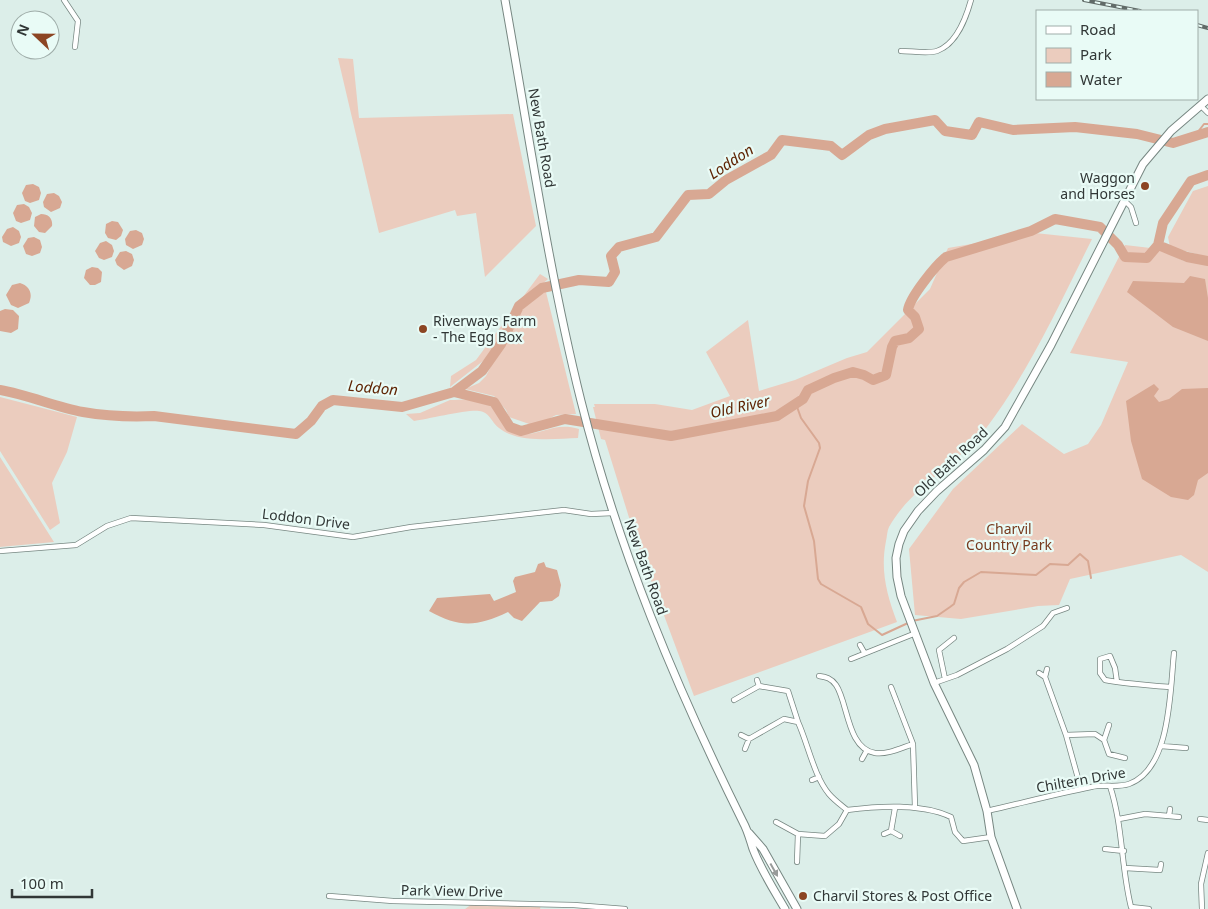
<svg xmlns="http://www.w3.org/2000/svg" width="1208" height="909" font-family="'Noto Sans',sans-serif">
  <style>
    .green { fill: #ebccbe }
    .water { fill: #d8a893 }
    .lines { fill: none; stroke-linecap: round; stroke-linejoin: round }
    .stream { stroke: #d8a893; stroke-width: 2 }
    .river { stroke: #d8a893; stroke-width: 10 }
    .street-casing { stroke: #778782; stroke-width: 6 }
    .primary-casing { stroke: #778782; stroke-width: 9 }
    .street { stroke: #fff; stroke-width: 4.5 }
    .primary { stroke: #fff; stroke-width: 7 }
    .rail-casing { stroke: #616b68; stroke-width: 4 }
    .rail { stroke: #e9fbf6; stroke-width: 2; stroke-dasharray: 5.5; stroke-linecap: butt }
    .oneway { fill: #989b9a }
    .poi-dot { fill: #8c4523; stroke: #e9fbf6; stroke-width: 2 }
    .labels { text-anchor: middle; stroke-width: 4.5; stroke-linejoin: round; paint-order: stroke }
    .street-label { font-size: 14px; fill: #313736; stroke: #e9fbf6 }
    .poi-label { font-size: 14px; fill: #313736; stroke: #e9fbf6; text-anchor: start }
    .park-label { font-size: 14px; fill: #763a1d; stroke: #e9fbf6 }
    .water-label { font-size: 15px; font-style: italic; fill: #5f2505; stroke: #e9fbf6 }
  </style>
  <rect width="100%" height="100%" fill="#dceee9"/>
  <!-- green -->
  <path class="green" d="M338,58L353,59L359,118L513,114L536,226L485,277L476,213L457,216L455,210L379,233Z
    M1208,186V257L1170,247L1168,237L1193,191Z
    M1035,233L1092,239C1060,303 1030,370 987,427C959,464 912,486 889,527C887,531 887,537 886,541C880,571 887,595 897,622L694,696L636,540L605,440L601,439L593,407H595L594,404H655L692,410L730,396L706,352L748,320L759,391L795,380L847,358L867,352L930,289L948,248Z
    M1125,245L1159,249L1184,261L1208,265V572L1181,555L1070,579L1059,605L1038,606L961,619L915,615L909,549L953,489L1022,424L1064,454L1088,444L1101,425L1128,362L1070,353Z
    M540,274L548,279L516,308L502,338L483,361L450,387L451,376L476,360Z
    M543,291L546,292L576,414L556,415L535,426L509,417L506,410L494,396L465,389L479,383L486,376L521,308Z
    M0,397L77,417L67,452L52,483L60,523L50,530L0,451Z
    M450,400C462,400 479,397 489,405C501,413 505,429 521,433C540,437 553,421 579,429L578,438C556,439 517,443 499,428C491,422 490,412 479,411C470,409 427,419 414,421L406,414L420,413Z
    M0,457L54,542L0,547Z
    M472,904L541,905L540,909H465Z"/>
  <!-- water -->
  <path class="water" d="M33,184L39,187L41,193L39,200L30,203L25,201L22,193L26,185Z
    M54,193L59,196L62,202L60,208L51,212L44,207L43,202L47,194Z
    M24,204L29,207L32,213L30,220L21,223L16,221L13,213L17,205Z
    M41,214C49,214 53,219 52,226L45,233L39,232L34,226L35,217Z
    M112,221L118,222L123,230L121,236L116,240L108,238L105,233L106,224Z
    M13,227L19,231L21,237L19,243L11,246L3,242L2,237L7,229Z
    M136,230L142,233L144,239L142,245L133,249L126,245L125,239L130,231Z
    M34,237L40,240L42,247L40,253L32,256L26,254L23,246L28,238Z
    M106,241L112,245L114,251L112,257L104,260L99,258L95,251L100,243Z
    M126,251L132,254L134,260L132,266L124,270L117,265L115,260L120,252Z
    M92,267L98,268L102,272L101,282L95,285H90L84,278L86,270Z
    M1190,276L1205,279L1208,298V341L1173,327L1127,292L1133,281L1184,283Z
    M20,283C30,286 33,294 29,303L18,308L11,305L6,295L12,285Z
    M5,309L13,310L19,316L18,329L11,333L0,331V311Z
    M1154,384L1159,389L1154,396L1159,402L1169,399L1182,389L1208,388V473L1198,480L1194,495L1188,500L1171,497L1142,479L1131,441L1126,401Z
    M544,562L546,567L557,570L561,585L559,596L552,601L540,602L522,621L514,618L508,612C476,627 460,628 429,611L437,598L490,594L494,601L516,592L513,581L515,577L535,572L538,564Z"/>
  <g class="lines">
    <!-- stream -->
    <path class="stream" d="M1194,137L1204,124H1208
      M796,404L801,418L819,443L820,448L808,481L804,506L814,541L818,579L821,584L861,607L868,624L882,635L908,623
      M912,621L937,616L950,607L954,604L959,588L964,582L981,572L1036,575L1050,564L1068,565L1080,554L1088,561L1091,578"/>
    <!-- river -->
    <path class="river" d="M1158,245L1187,257L1208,261
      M0,390C29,395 55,407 83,412C106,416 131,417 154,416L296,434L311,421L322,406L333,400L402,407L454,392L482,371L501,344L519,306L542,288L579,280L609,282L615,272L611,256L619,247L656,237L688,195L709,194L726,180L771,155L782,140L831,146L842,155L869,135L885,129L935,120L945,131L972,135L979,122L1013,130L1075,127L1137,134L1173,143L1208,132
      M454,392L494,402L510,427L521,431L565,419L671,436L777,416L803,399L808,390L834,378L853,372L864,375L873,380L886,375L892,347L895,341L909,338L919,329L915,317L908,310C910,297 935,266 946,257L1031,231L1055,219L1100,227L1118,245L1125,257L1147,258L1158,245L1163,223L1191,181L1208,175"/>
    <!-- street casing -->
    <g class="street-casing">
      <path id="street" d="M64,0L78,21L75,47
        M901,51C911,51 928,54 937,51C957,44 966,18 971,0
        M1201,106L1208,113
        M1124,200L1131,207L1136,223
        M0,551L76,545L107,526L131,518L264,525L353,537L411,527L564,510L591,514L613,513
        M860,645L864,652
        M851,659L916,633
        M1039,673L1045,677L1066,735L1081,789
        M819,676C826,677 831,678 836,685C848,702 847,749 875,753C887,755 901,748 913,744
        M1045,677L1047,669
        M945,679L939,650L954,638
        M1117,682L1115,668L1110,656L1100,659V673L1105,680C1126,684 1148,685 1170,687
        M934,683L957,675L1007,649L1043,626L1053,613L1067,608
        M891,687L913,744L915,807
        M734,700L759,686
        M798,722C808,744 814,776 829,794C834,800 841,805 847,810
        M741,735L749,739L784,719L798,722L788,691L759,686L757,680
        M1066,735L1095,734L1104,740L1109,754L1125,758
        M1104,740L1109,725
        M1161,746L1186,748
        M745,749L749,739
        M862,759L867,750
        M812,780L819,777
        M1110,786C1123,826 1121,867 1131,907L1149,909
        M987,811C1022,803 1056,794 1091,787C1103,784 1117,788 1129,784C1171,769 1170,690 1174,653
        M1169,816L1179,817
        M1119,819L1145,814L1169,816L1170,809
        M1200,819L1208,820
        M776,822L798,834L825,836L839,824L847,810C879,806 921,803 951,817L955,832L963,841L991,837
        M891,831L900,836
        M884,834L891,831L895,808
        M1105,849L1124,851
        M797,862L798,834
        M1125,868L1160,870L1161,864
        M329,896L393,901L574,905L625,909
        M1202,909L1201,884L1208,853"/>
    </g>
    <!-- primary casing -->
    <g class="primary-casing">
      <path id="primary" d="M505,0C529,134 548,269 581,401C618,549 676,687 743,822C748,831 750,840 753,849C761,870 774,890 785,909
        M749,833L763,849L797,909
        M1017,909L991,837L987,811L974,765L934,683L901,596L897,577L896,558L899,544L904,531L918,511L937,491L984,450L1005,427L1051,345L1143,164L1171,131L1208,99"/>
    </g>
    <!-- street -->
    <use href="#street" class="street"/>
    <!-- primary -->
    <use href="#primary" class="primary"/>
    <!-- rail casing -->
    <g class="rail-casing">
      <path id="rail" d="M1084,0L1140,11
        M1197,25L1208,28"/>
    </g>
    <!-- rail -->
    <use href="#rail" class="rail"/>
  </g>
  <!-- one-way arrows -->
  <defs><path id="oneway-solid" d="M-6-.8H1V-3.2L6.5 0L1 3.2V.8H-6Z" transform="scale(1.25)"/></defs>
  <use class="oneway" href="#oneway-solid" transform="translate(774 870) rotate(61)"/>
  <!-- markers -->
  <g class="poi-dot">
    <circle cx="1145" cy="186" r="5"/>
    <circle cx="423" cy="329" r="5"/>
    <circle cx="803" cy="896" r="5"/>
  </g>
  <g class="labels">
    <!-- street labels -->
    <g class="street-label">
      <text transform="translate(542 138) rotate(80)" y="5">New Bath Road</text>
      <text transform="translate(951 462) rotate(-43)" y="5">Old Bath Road</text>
      <text transform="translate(306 519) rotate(7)" y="5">Loddon Drive</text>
      <text transform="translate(646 567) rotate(70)" y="5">New Bath Road</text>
      <text transform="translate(1081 780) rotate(-10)" y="5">Chiltern Drive</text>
      <text transform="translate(452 891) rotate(1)" y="5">Park View Drive</text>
    </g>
    <!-- poi labels -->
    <g class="poi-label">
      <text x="1135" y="183" text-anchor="end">Waggon<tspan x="1135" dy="16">and Horses</tspan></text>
      <text x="433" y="326">Riverways Farm<tspan x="433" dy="16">- The Egg Box</tspan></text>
      <text x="813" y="901">Charvil Stores &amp; Post Office</text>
    </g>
    <!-- park labels -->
    <g class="park-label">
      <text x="1009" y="534">Charvil<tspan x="1009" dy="16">Country Park</tspan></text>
    </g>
    <!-- water labels -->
    <g class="water-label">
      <text transform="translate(731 162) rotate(-33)" y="5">Loddon</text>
      <text transform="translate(373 388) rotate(5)" y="5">Loddon</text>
      <text transform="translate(740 407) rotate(-12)" y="5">Old River</text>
    </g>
  </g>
  <!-- legend -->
  <rect x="1036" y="10" width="162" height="90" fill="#e9fbf6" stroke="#9fada9"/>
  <rect x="1046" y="26" width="25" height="8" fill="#ffffff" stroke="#9fada9"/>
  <text x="1080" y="35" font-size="15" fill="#313736">Road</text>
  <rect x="1046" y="48" width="25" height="15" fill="#ebccbe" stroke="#9fada9"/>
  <text x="1080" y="60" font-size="15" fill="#313736">Park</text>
  <rect x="1046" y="72" width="25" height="15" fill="#d8a893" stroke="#9fada9"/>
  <text x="1080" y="85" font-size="15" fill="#313736">Water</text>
  <!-- north arrow -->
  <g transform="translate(35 35) rotate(292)"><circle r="24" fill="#e9fbf6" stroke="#9fada9"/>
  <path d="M0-4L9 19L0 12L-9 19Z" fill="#8c4523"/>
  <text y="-8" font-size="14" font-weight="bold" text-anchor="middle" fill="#313736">N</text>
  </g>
  <!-- scale -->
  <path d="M12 889v8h80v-8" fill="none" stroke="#313736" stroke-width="2.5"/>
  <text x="20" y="889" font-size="15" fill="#313736" stroke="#e9fbf6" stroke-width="4" paint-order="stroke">100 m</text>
</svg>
